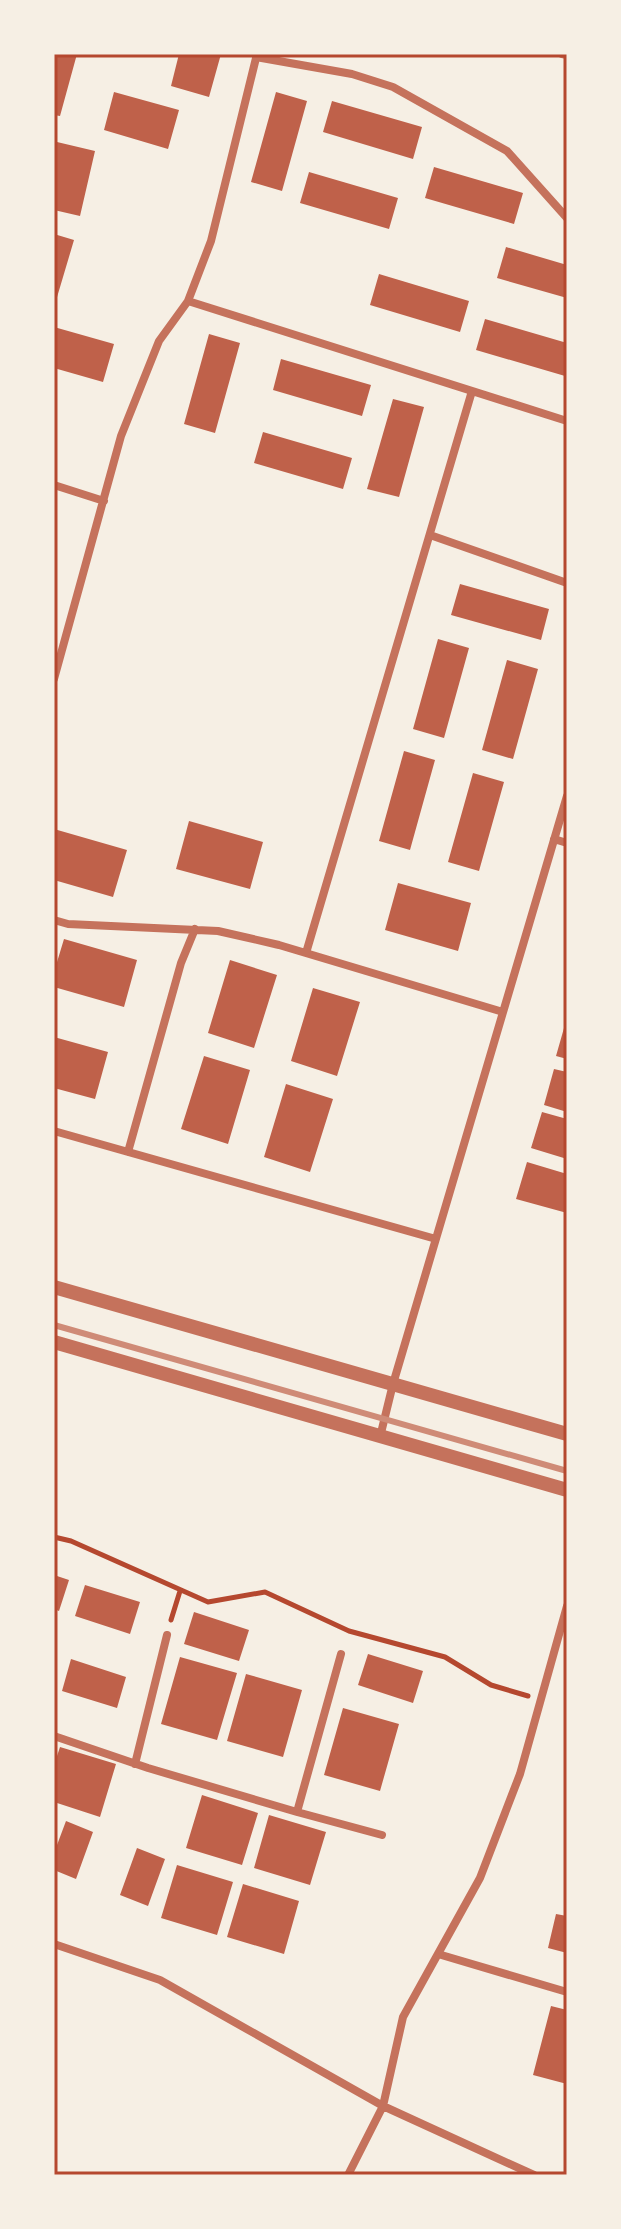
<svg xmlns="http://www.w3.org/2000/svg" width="621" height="2229" font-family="'PT Sans',sans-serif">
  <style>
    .building { fill: #bf614a }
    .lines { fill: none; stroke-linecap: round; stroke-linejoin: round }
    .path { stroke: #b5482f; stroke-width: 5 }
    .minor { stroke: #c5725c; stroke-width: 8 }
    .tertiary { stroke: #c5725c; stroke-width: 14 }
    .rail { stroke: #cf8b77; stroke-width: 6 }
    .neatline { fill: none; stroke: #b5482f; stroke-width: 3 }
  </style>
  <rect width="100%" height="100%" fill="#f6efe4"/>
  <!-- building -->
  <path class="building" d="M54,54H77L60,116L54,115Z
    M179,54H221L209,97L171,86Z
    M114,92L179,110L168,149L104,130Z
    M276,92L307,101L282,191L251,182Z
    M332,101L422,127L413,159L323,132Z
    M57,142L95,151L80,216L54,210V154Z
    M434,167L523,193L514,224L425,198Z
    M309,172L398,198L389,229L300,203Z
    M54,234L74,240L55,304H54Z
    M506,247L567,265V298L497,278Z
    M379,274L469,301L460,332L370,305Z
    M485,319L567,343L565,376L476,350Z
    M54,327L114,344L103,382L54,368Z
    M209,334L240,343L215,433L184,424Z
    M281,359L371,385L362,416L273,390Z
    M393,399L424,407L399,497L367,489Z
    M263,432L352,458L343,489L254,463Z
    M460,584L549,609L541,640L451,615Z
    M438,639L469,648L444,738L413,729Z
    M507,660L538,669L513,759L482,750Z
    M404,751L435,760L410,850L379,841Z
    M473,773L504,782L479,871L448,862Z
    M189,821L263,842L250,889L176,869Z
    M54,829L127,850L113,897L54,880Z
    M398,883L471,903L458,951L385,930Z
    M64,939L137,960L124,1007L54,987V972Z
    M230,960L277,975L254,1048L208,1033Z
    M313,988L360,1002L337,1076L291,1061Z
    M566,1021H567V1059L556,1056Z
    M54,1037L108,1052L95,1099L54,1088Z
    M204,1056L250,1070L228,1144L181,1129Z
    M554,1069L567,1072V1112L544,1105Z
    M286,1084L333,1099L310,1172L264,1157Z
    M542,1112L567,1119V1159L531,1148Z
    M527,1162L567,1174V1213L516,1199Z
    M54,1575L69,1580L59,1611L54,1609Z
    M85,1585L140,1602L130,1634L75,1616Z
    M194,1612L249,1630L239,1661L184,1644Z
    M368,1654L423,1671L413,1703L358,1685Z
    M180,1657L237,1673L217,1740L161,1724Z
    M71,1659L126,1677L117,1708L62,1691Z
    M246,1674L302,1690L283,1757L227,1741Z
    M343,1708L399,1724L380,1791L324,1775Z
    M60,1747L116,1764L100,1817L54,1802V1765Z
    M202,1795L258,1813L242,1865L186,1848Z
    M269,1815L326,1832L310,1885L254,1868Z
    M66,1821L93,1832L76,1879L54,1870V1853Z
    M137,1848L165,1859L148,1906L120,1895Z
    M177,1865L233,1882L217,1935L161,1918Z
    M243,1884L299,1901L284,1954L227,1937Z
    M556,1914L567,1916V1953L548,1948Z
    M551,2006L567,2010V2084L533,2075Z"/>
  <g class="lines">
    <!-- path -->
    <path class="path" d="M54,1537L71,1541L208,1602L265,1592L349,1631L445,1657L491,1685L528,1696
      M171,1620L180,1591"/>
    <!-- minor -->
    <path class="minor" d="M562,54L567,55
      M256,57L352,74L393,87L507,151L567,218
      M188,301L567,421
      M54,485L104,501
      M430,535L567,583
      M54,679L121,436L159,341L188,301L211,241L257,54
      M554,839L567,843
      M54,920L68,924L218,931L279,945L503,1012
      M306,953L472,391
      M54,1131L436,1239
      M128,1152L181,963L195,929
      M380,1437L393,1384L567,796
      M54,1736L148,1768L297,1812L341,1654
      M135,1764L167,1635
      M297,1812L382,1835
      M54,1944L160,1980L383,2106L534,2175
      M438,1954L567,1992
      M348,2175L383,2106L403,2017L480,1878L520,1774L567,1606"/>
    <!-- tertiary -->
    <path class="tertiary" d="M54,1287L567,1434
      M54,1342L567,1490"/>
    <!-- rail -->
    <path class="rail" d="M54,1325L567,1471"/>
  </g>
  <!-- border -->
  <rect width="621" height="2229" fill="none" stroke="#f6efe4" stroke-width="112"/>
  <rect x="56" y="56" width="509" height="2117" class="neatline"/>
</svg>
